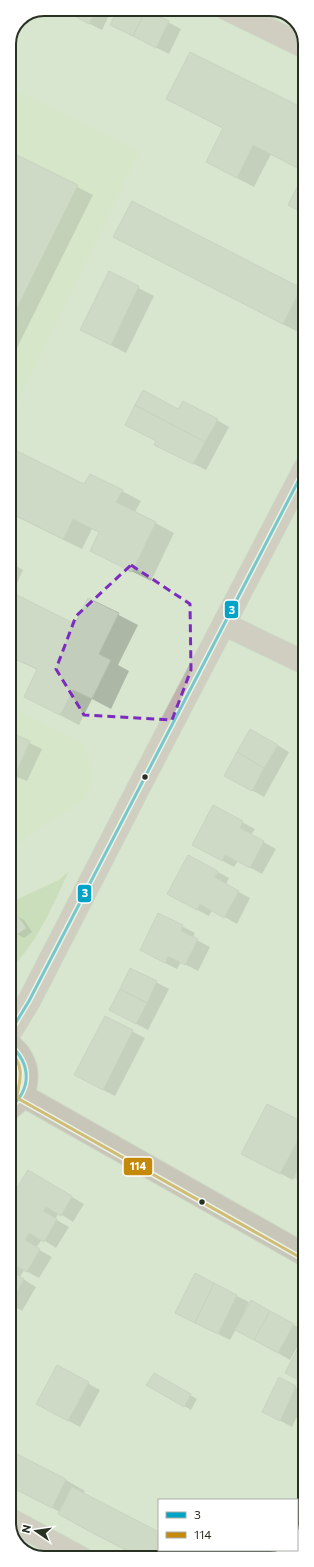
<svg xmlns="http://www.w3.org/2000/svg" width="314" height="1567" font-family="Commissioner,sans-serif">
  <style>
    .built { fill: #d1e7c2 }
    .green { fill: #b8d6a2 }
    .shadow { fill: #0003 }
    .building { fill: #c2cdbb; stroke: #b3bdac }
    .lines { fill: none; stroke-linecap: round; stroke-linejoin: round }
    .minor-casing { stroke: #b9c3b2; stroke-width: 24 }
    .major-casing { stroke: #b9c3b2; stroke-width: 24 }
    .minor { stroke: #c3b1b0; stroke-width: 22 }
    .major { stroke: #b49d9d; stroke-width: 22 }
    .bus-1-casing { stroke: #fff; stroke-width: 6 }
    .bus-2-casing { stroke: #fff; stroke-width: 6 }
    .bus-1 { stroke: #02a3c5; stroke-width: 3 }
    .bus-2 { stroke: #c48908; stroke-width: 3 }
    .marked { fill: none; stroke: #7b2cbf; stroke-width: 3; stroke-dasharray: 8 5; stroke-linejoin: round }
    .bus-dot { fill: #293222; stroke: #fff; stroke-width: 1.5 }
    .rim { fill: none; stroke: #293222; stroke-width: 2 }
    .line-badge { stroke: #fff; stroke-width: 1.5 }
    .badge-label { font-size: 11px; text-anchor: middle; font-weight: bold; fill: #fff }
  </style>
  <rect width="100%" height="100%" fill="#d8e5cf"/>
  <!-- built -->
  <path class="built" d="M9,87L140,151L9,419Z
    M9,705L84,745L94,779L85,798L9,849Z"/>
  <!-- green -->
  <path class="green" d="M69,871C52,906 38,943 9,970V903L59,880Z"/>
  <!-- shadow -->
  <path class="shadow" d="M60,9H112L102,30Z
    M119,9H143L181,29L169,54L123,31Z
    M167,99L305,111V172L271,154L254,187L225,172L207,162L224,129Z
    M9,152L93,195L14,354L9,351Z
    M130,245L300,289L305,292V319L298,332Z
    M109,273L154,296L126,353L81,330Z
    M217,420L229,427L206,470L168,451Z
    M9,465L85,486L122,491L141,501L135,512L174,533L151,581L91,551L100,533L92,529L82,549L9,513Z
    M9,562L23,570L12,594L76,625L88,599L138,625L118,665L129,671L111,709L92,699L79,725L25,697L38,670L14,659L9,668Z
    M251,730L289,752L264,797L225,775Z
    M9,733L42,749L27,781L9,774Z
    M242,822L255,829L251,835L276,849L262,874L238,861L234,867L206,852Z
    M218,872L229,878L226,885L250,898L237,924L212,910L209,916L180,901L211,881L212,882Z
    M159,914L195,933L193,938L210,947L198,971L181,962L177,969L153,957Z
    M17,916L24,920L32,932L24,938L17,934Z
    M131,969L169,989L148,1030L123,1017Z
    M105,1017L145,1038L115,1096L88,1082Z
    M305,1125V1182L295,1176L293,1180L254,1160Z
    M28,1171L84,1204L73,1222L59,1213L55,1219L69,1227L56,1248L42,1239L36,1248L52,1257L39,1278L24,1270L20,1277L36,1287L22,1311L9,1303V1203Z
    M195,1275L249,1302L246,1308L248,1309L252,1302L305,1331L303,1338L305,1339L301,1345L299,1344L290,1360L236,1329L230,1340L188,1319Z
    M58,1367L100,1390L80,1427L50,1411Z
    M154,1374L197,1399L191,1410L148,1385Z
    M279,1379L305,1392V1400L292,1427L275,1418Z
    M9,1451L66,1480L85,1491L83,1494L159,1533V1550H192L141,1558L77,1525L59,1514L60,1512L9,1486Z"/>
  <!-- building -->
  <path class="building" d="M71,9H97L89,24L69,13Z
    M118,9L146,10L133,36L110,25Z
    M146,10L169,21L156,48L133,36Z
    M190,52L305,109V172L253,145L237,178L206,162L223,128L166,99Z
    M9,151L78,185L9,324Z
    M305,172V214L288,205Z
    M132,201L301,288L283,324L113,237Z
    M109,271L139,286L111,345L80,330Z
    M143,390L178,409L183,401L218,419L205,442L135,405Z
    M135,405L205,442L193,464L154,445L156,441L125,425Z
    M15,450L84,484L90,474L123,490L116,502L156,522L132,572L90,551L99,532L73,519L63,539L9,512V463Z
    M9,591L75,624L88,598L119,613L99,654L111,660L92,699L73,690L60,715L24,697L37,669L9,656Z
    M250,729L278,745L264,768L237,752Z
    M9,732L30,741L15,775L9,773Z
    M237,752L264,768L252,791L224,776Z
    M213,805L243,821L240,828L264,841L250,868L225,855L222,861L192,845Z
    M188,855L218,871L214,877L239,891L224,918L200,904L197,910L167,894Z
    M158,913L183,925L181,931L198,939L185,965L168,956L165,963L140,950Z
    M17,915L26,928L16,935L9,924V920Z
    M130,968L157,981L147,1003L120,989Z
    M120,989L147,1003L136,1024L109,1010Z
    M105,1016L133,1030L103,1090L74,1075Z
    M267,1104L305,1123V1127L280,1174L241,1154Z
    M305,1156V1183L294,1177Z
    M28,1170L72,1196L61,1216L46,1207L43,1211L57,1219L44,1242L29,1233L25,1240L40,1249L27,1272L12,1264L9,1268V1201Z
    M9,1270L24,1279L10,1305L9,1304Z
    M195,1273L214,1283L195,1323L175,1313Z
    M214,1283L237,1295L218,1334L195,1323Z
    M251,1300L270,1311L254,1340L235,1330Z
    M270,1311L294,1324L278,1353L254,1340Z
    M304,1337H305V1383L285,1373Z
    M57,1365L89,1382L68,1421L36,1404Z
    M154,1373L191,1394L184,1407L146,1385Z
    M279,1377L296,1386L280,1421L262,1412Z
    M9,1450L66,1479L52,1508L9,1486Z
    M72,1487L159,1532V1550H194L209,1558H141L93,1533L58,1514Z"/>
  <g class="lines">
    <!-- minor casing -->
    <g class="minor-casing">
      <path id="minor" d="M227,9L305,47
        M224,624L305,663
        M9,1034L29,1001L141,783L305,468
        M9,1519L81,1558"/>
    </g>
    <!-- major casing -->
    <g class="major-casing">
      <path id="major" d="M9,1044C32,1060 33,1093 9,1109
        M22,1095L305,1255"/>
    </g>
    <!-- minor -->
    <use href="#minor" class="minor"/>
    <!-- major -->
    <use href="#major" class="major"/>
    <!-- bus-1 casing -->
    <g class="bus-1-casing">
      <path id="bus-1" d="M9,1034L29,1001L305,468
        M9,1044C32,1064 32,1089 9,1109"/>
    </g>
    <!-- bus-2 casing -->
    <g class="bus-2-casing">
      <path id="bus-2" d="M9,1051C24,1063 21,1078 17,1095L19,1099L303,1259"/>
    </g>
    <!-- bus-1 -->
    <use href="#bus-1" class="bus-1"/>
    <!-- bus-2 -->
    <use href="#bus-2" class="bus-2"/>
  </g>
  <!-- marked area -->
  <path d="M0 0H314V1567H0ZM131,565L190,604L191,670L172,720L84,715L56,669L76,616Z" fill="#d8e5cf" fill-opacity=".55" fill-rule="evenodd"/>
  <path class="marked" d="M131,565L190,604L191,670L172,720L84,715L56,669L76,616Z"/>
  <!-- markers -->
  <g class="bus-dot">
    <circle cx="145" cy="777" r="3.5"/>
    <circle cx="202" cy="1202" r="3.5"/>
  </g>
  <!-- crop -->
  <path d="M0 0H314V1567H0ZM44 16H270A28 28 0 0 1 298 44V1523A28 28 0 0 1 270 1551H44A28 28 0 0 1 16 1523V44A28 28 0 0 1 44 16Z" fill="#fff" fill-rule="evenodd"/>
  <path class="rim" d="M44 16H270A28 28 0 0 1 298 44V1523A28 28 0 0 1 270 1551H44A28 28 0 0 1 16 1523V44A28 28 0 0 1 44 16Z"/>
  <g class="line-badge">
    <rect x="224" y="600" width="15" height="19" rx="4" fill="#02a3c5"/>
    <rect x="77" y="884" width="15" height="19" rx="4" fill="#02a3c5"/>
    <rect x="123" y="1157" width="30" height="19" rx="4" fill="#c48908"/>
  </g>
  <g class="badge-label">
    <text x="232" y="614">3</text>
    <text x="85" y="897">3</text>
    <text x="138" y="1170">114</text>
  </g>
  <!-- legend -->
  <rect x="158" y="1499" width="140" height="52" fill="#ffffff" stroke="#a9ada7"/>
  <rect x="166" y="1512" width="20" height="6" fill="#02a3c5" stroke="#a9ada7"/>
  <text x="194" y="1519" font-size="12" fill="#293222">3</text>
  <rect x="166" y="1532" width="20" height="6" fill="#c48908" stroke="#a9ada7"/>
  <text x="194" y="1539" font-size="12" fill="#293222">114</text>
  <!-- north arrow -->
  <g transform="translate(36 1531) rotate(283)" stroke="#ffffff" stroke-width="3" paint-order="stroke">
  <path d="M0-3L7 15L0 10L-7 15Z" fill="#293222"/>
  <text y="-6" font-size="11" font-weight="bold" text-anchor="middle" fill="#293222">N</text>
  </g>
</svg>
